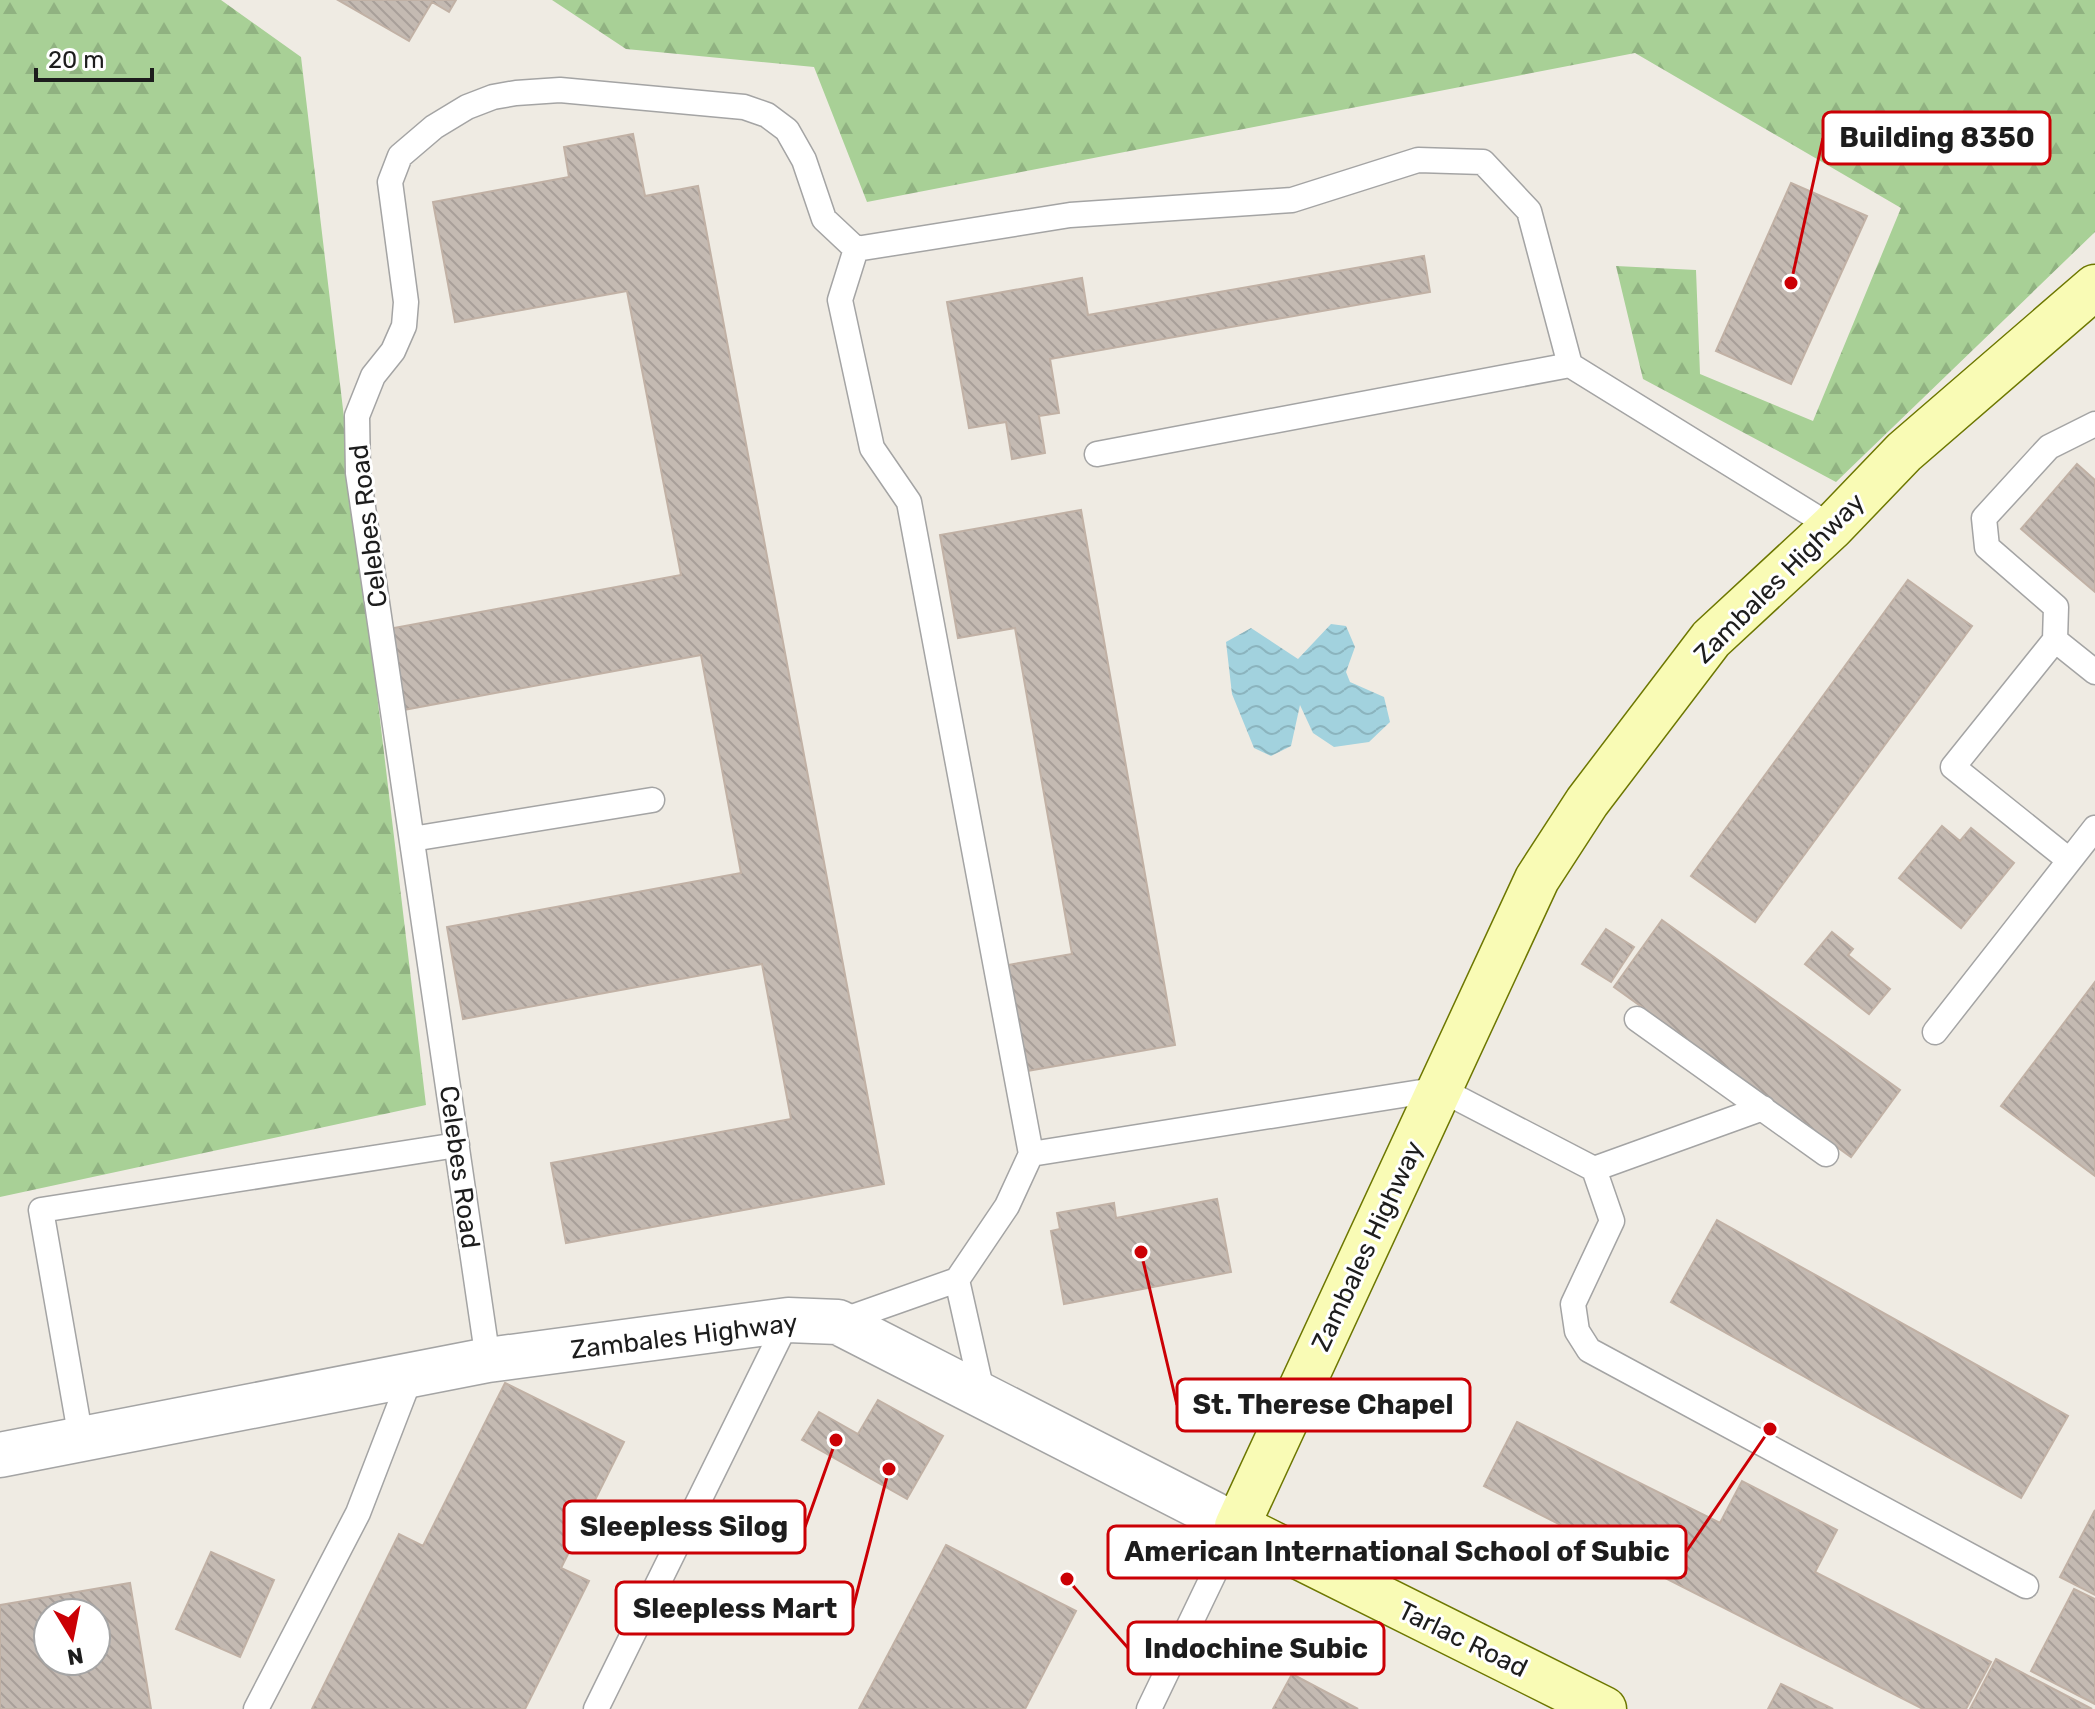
<svg xmlns="http://www.w3.org/2000/svg" width="2095" height="1709" font-family="Rubik,sans-serif">
  <style>
    .forest { fill: url(#forest-firs) }
    .water { fill: url(#water-waves) }
    .building { fill: url(#building-back-hatch); stroke: #c1b1a5; stroke-width: 2; fill-rule: evenodd }
    .lines { fill: none; stroke-linecap: round; stroke-linejoin: round }
    .lane-casing { stroke: #a4a4a4; stroke-width: 27 }
    .street-casing { stroke: #a4a4a4; stroke-width: 47 }
    .secondary-casing { stroke: #6d7701; stroke-width: 47 }
    .lane { stroke: #fff; stroke-width: 24 }
    .street { stroke: #fff; stroke-width: 44 }
    .secondary { stroke: #f9fbb5; stroke-width: 44 }
    .labels { text-anchor: middle; stroke-width: 6; stroke-linejoin: round; paint-order: stroke }
    .street-label { font-size: 26px; fill: #1d1d1d; stroke: #fff }
    .leader { fill: none; stroke: #cb0005; stroke-width: 3 }
    .callout-dot { fill: #cb0005; stroke: #fff; stroke-width: 3 }
    .callout { fill: #fff; stroke: #cb0005; stroke-width: 3 }
    .callout-label { font-size: 28px; text-anchor: middle; font-weight: bold; fill: #1d1d1d }
  </style>
  <defs>
    <pattern id="forest-firs" width="22" height="20" patternUnits="userSpaceOnUse" patternTransform="scale(2)"><rect width="22" height="20" fill="#a8d096"/><path d="M5 1l3.5 6h-7zM16 11l3.5 6h-7z" fill="#90b281"/></pattern>
    <pattern id="water-waves" width="16" height="10" patternUnits="userSpaceOnUse" patternTransform="scale(2)"><rect width="16" height="10" fill="#a2d2de"/><path d="M0 5q4-4 8 0t8 0" fill="none" stroke="#8bb4be"/></pattern>
    <pattern id="building-back-hatch" width="6" height="6" patternUnits="userSpaceOnUse" patternTransform="scale(2)"><rect width="6" height="6" fill="#c4bab2"/><path d="M-1 5l2 2M0 0l6 6M5-1l2 2" fill="none" stroke="#a89f99"/></pattern>
  </defs>
  <rect width="100%" height="100%" fill="#efebe3"/>
  <!-- forest -->
  <path class="forest" d="M0,0H221L301,57L426,1105L0,1197Z
    M552,0H2095V232L1836,482L1643,379L1616,266L1696,270L1700,374L1813,421L1901,208L1635,53L867,202L814,67L626,49Z"/>
  <!-- water -->
  <path class="water" d="M1331,624L1346,626L1355,647L1346,672L1350,682L1384,697L1390,722L1369,742L1334,747L1313,733L1300,705L1291,746L1271,756L1254,748L1232,694L1226,642L1251,628L1298,659Z"/>
  <!-- building -->
  <path class="building" d="M338,0H456L449,12L432,2L409,41Z
    M633,134L645,196L698,186L884,1184L566,1243L551,1163L791,1119L762,964L463,1019L447,927L741,873L701,655L398,711L383,630L681,575L627,291L455,322L433,202L569,177L564,147Z
    M1791,183L1867,216L1791,384L1716,351Z
    M1424,256L1430,292L1050,359L1059,413L1039,416L1045,453L1012,459L1006,422L969,428L947,302L1082,278L1088,315Z
    M2077,464L2095,480V592L2021,529Z
    M1081,510L1175,1045L1027,1071L1008,965L1072,954L1015,628L958,638L940,535Z
    M1908,580L1972,626L1755,922L1691,876Z
    M1942,826L1960,841L1971,828L2014,863L1961,928L1899,878Z
    M1662,920L1900,1090L1851,1157L1614,987Z
    M1606,929L1634,947L1611,982L1582,964Z
    M1832,932L1853,949L1848,955L1890,989L1869,1014L1805,964Z
    M2095,982V1176L2001,1106Z
    M1217,1199L1231,1272L1064,1304L1051,1231L1060,1229L1057,1213L1114,1203L1116,1218Z
    M1717,1220L2068,1416L2021,1498L1671,1302Z
    M505,1383L624,1442L561,1568L589,1581L525,1709H312L399,1534L423,1546Z
    M878,1400L943,1436L907,1499L802,1440L819,1412L858,1434Z
    M1517,1422L1720,1523L1742,1481L1837,1530L1815,1572L1991,1662L1966,1709H1923L1484,1486Z
    M2095,1510V1595L2060,1577Z
    M946,1545L1076,1611L1025,1709H859Z
    M211,1552L274,1580L240,1657L176,1629Z
    M130,1583L151,1709H0V1605ZM48,1613H96V1661H48Z
    M2074,1589L2095,1599V1704L2031,1671Z
    M1996,1659L2092,1709H1970Z
    M1292,1674L1358,1709H1273Z
    M1781,1684L1833,1709H1768Z"/>
  <g class="lines">
    <!-- lane casing -->
    <g class="lane-casing">
      <path id="lane" d="M856,249L840,300L872,448L909,502L1031,1154L1007,1206L957,1280L983,1396
        M856,249L1070,215L1292,200L1418,160L1483,162L1529,211L1570,365
        M2095,424L2049,447L1984,518L1987,547L2056,607L2055,640L2095,672
        M1097,454L1570,365L1832,527
        M2055,640L1953,767L2069,860
        M412,839L652,800
        M1637,1019L1826,1154
        M1935,1032L2095,828
        M1031,1154L1440,1089L1594,1169L1612,1221L1573,1304L1577,1331L1589,1350L2026,1586
        M1594,1169L1763,1108
        M838,1322L957,1280
        M488,1360L358,473L357,416L373,376L393,351L404,326L406,302L390,182L400,156L434,127L467,107L493,97L516,93L560,90L744,107L767,115L787,130L804,160L824,219L856,249
        M81,1439L41,1210L457,1145
        M256,1709L358,1513L412,1373
        M596,1709L788,1320
        M1149,1709L1237,1526"/>
    </g>
    <!-- street casing -->
    <g class="street-casing">
      <path id="street" d="M0,1455L488,1360L788,1320L838,1322L1237,1526"/>
    </g>
    <!-- secondary casing -->
    <g class="secondary-casing">
      <path id="secondary" d="M1604,1709L1237,1526L1537,879L1587,802L1711,639L1832,527L1904,452L2095,287"/>
    </g>
    <!-- lane -->
    <use href="#lane" class="lane"/>
    <!-- street -->
    <use href="#street" class="street"/>
    <!-- secondary -->
    <use href="#secondary" class="secondary"/>
  </g>
  <g class="labels">
    <!-- street labels -->
    <g class="street-label">
      <text transform="translate(368 526) rotate(-97)" y="9">Celebes Road</text>
      <text transform="translate(1779 578) rotate(-45)" y="9">Zambales Highway</text>
      <text transform="translate(460 1167) rotate(82)" y="9">Celebes Road</text>
      <text transform="translate(1367 1246) rotate(-65)" y="9">Zambales Highway</text>
      <text transform="translate(684 1336) rotate(-7)" y="9">Zambales Highway</text>
      <text transform="translate(1463 1639) rotate(26)" y="9">Tarlac Road</text>
    </g>
  </g>
  <!-- callouts -->
  <path class="leader" d="M1791 283L1823 138M1141 1252L1177 1405M836 1440L805 1527M1770 1429L1686 1552M889 1469L853 1608M1067 1579L1128 1648"/>
  <g class="callout-dot">
    <circle cx="1791" cy="283" r="8"/>
    <circle cx="1141" cy="1252" r="8"/>
    <circle cx="836" cy="1440" r="8"/>
    <circle cx="1770" cy="1429" r="8"/>
    <circle cx="889" cy="1469" r="8"/>
    <circle cx="1067" cy="1579" r="8"/>
  </g>
  <g class="callout">
    <rect x="1823" y="112" width="227" height="52" rx="8"/>
    <rect x="1177" y="1379" width="293" height="52" rx="8"/>
    <rect x="564" y="1501" width="241" height="52" rx="8"/>
    <rect x="1108" y="1526" width="578" height="52" rx="8"/>
    <rect x="616" y="1582" width="237" height="52" rx="8"/>
    <rect x="1128" y="1622" width="256" height="52" rx="8"/>
  </g>
  <g class="callout-label">
    <text x="1937" y="147">Building 8350</text>
    <text x="1323" y="1414">St. Therese Chapel</text>
    <text x="684" y="1536">Sleepless Silog</text>
    <text x="1397" y="1561">American International School of Subic</text>
    <text x="735" y="1618">Sleepless Mart</text>
    <text x="1256" y="1658">Indochine Subic</text>
  </g>
  <!-- north arrow -->
  <g transform="translate(72 1637) rotate(170)"><circle r="38" fill="#ffffff" stroke="#a5a5a5" stroke-width="2"/>
  <path d="M0-6L14 30L0 20L-14 30Z" fill="#cb0005"/>
  <text y="-12" font-size="22" font-weight="bold" text-anchor="middle" fill="#1d1d1d">N</text>
  </g>
  <!-- scale -->
  <path d="M36 68v12h116v-12" fill="none" stroke="#1d1d1d" stroke-width="4"/>
  <text x="48" y="68" font-size="24" fill="#1d1d1d" stroke="#ffffff" stroke-width="6" paint-order="stroke">20 m</text>
</svg>
